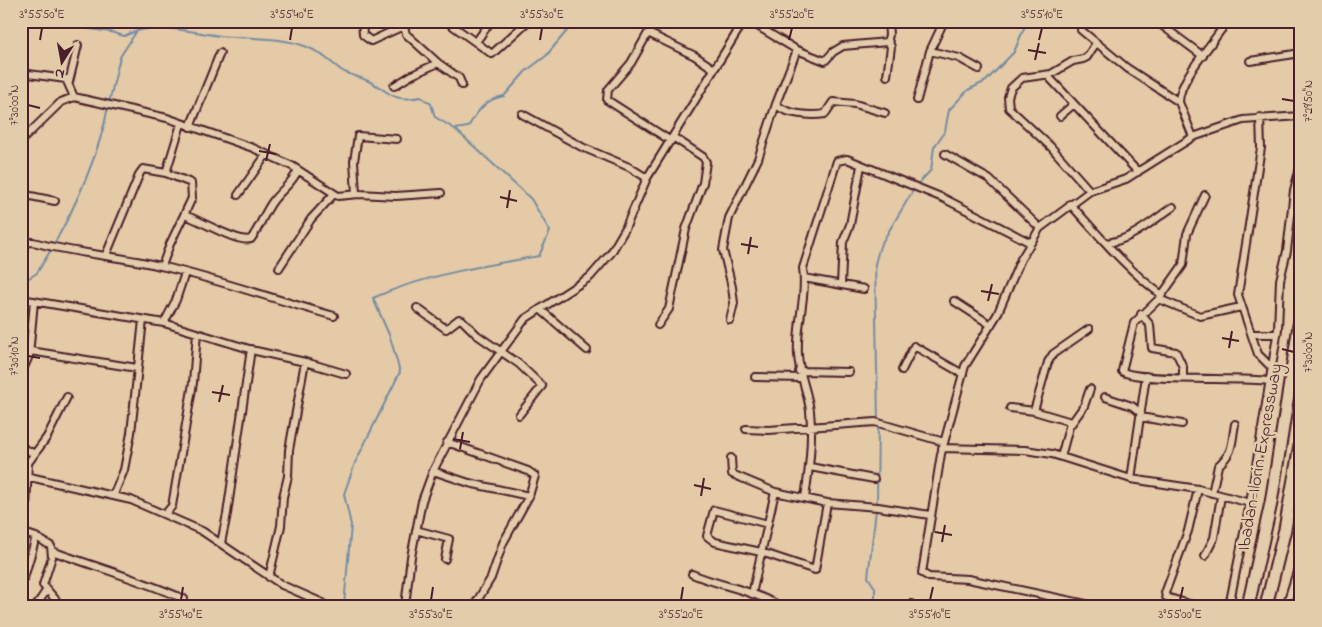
<svg xmlns="http://www.w3.org/2000/svg" width="1322" height="627" font-family="'Indie Flower',sans-serif">
  <style>
    .lines { fill: none; stroke-linecap: round; stroke-linejoin: round }
    .stream { stroke: #758da3; stroke-width: 2 }
    .street-casing { stroke: #4a1f2b; stroke-width: 10 }
    .highway-casing { stroke: #4a1f2b; stroke-width: 15 }
    .street { stroke: #e2ccab; stroke-width: 6 }
    .highway { stroke: #e2ccab; stroke-width: 11 }
    .ticks { fill: none; stroke: #4a1f2b; stroke-width: 2 }
    .labels { text-anchor: middle; stroke-width: 5; stroke-linejoin: round; paint-order: stroke }
    .street-label { font-size: 18px; fill: #4a1f2b; stroke: #e2ccab }
    .neatline { fill: none; stroke: #4a1f2b; stroke-width: 2 }
    .ticks-label { font-size: 12px; text-anchor: middle; fill: #4a1f2b }
  </style>
  <rect width="100%" height="100%" fill="#e4caa6"/>
  <filter id="ink" filterUnits="userSpaceOnUse"><feTurbulence type="fractalNoise" baseFrequency=".02" numOctaves="2"/><feDisplacementMap in="SourceGraphic" scale="10" xChannelSelector="R" yChannelSelector="G"/><feConvolveMatrix kernelMatrix="1 2 1 2 8 2 1 2 1" color-interpolation-filters="sRGB"/></filter>
  <g filter="url(#ink)">
    <g class="lines">
      <!-- stream -->
      <path class="stream" d="M70,21L90,29L111,32L124,36C155,20 188,32 220,36C249,39 279,36 307,47C321,52 329,61 341,70C348,75 358,76 366,80C390,90 389,103 421,97L431,104L435,117L455,129L468,127C477,112 485,99 504,96L526,71L546,56L570,27V21
        M109,103L120,57L138,29L139,21
        M917,185L931,170L934,147L945,131L949,110L968,90L986,81L1014,52L1027,21
        M54,244C76,206 100,151 108,107
        M21,283L37,273L52,248
        M878,421L875,264L880,246L914,189
        M344,606L351,525L344,494L355,463L400,372L390,337L373,298C424,275 483,266 539,256L550,231L531,199L455,129
        M875,606V588L868,577L877,502L878,426"/>
      <!-- street casing -->
      <g class="street-casing">
        <path id="street" d="M362,21L363,35L371,41L414,21
          M446,21L492,54L526,23
          M731,21L737,31
          M749,21L797,50L825,61L833,52L843,46L887,42L889,35L888,21
          M1156,21L1203,56
          M1211,21L1222,29
          M404,27L406,34L438,63L459,78L462,85
          M1081,30L1127,68L1179,102
          M476,42L491,21
          M930,51L959,58L979,69
          M1250,61L1301,53
          M21,73L66,79L74,97
          M1047,75L1074,104
          M887,76L891,47L888,40
          M69,82L78,45
          M394,86L412,75L438,63
          M917,100L930,51L944,21
          M776,104C785,115 812,116 825,114L833,102L855,104L885,113
          M522,114L582,147L629,167L647,178
          M1060,116L1074,104L1138,172
          M1260,117L1261,148L1238,295L1258,354L1270,366
          M181,124L166,173L191,183L192,198L184,215C199,219 238,244 251,239C260,227 264,213 273,201C282,189 292,184 298,170
          M190,127L220,53
          M1193,137L1179,102C1179,78 1214,43 1227,21
          M21,141L61,102L74,97L167,118L253,148L292,166L338,196L359,194L396,196L441,193
          M671,141L607,100L608,90L631,63L648,33L695,56L714,69
          M945,154L989,179L1040,228
          M1090,191L1051,147L1009,108L1008,97L1011,88L1022,78L1051,74L1073,61L1083,59L1087,57L1096,43
          M21,194L55,201
          M356,194L354,161L358,136L397,139
          M238,195L266,155
          M1205,195L1187,234L1183,265L1159,299L1134,323L1122,371C1134,382 1244,377 1268,381
          M1070,204C1097,233 1129,272 1162,295
          M21,243L33,242C76,254 121,256 165,267C222,281 277,300 334,316
          M1106,243C1131,241 1153,220 1173,207
          M106,255L140,173L143,169L166,173
          M162,266L170,244L184,215
          M279,268L311,219L334,194
          M804,278L864,289
          M841,285L843,242L850,225L861,166
          M21,299L164,323L256,351L305,362L289,450L288,476L283,497L281,526L269,577
          M1159,299L1200,316L1241,307
          M954,301L991,325
          M417,308L446,329L459,319L462,320L477,335L519,364L542,386L519,415
          M540,309L587,350
          M1141,314L1150,325L1152,348L1176,352L1183,367V378
          M730,320L734,303L732,287L723,250L729,218L758,159L776,104L797,50
          M164,323L176,300L185,273
          M658,325L669,309L686,229L703,183L706,162L703,157L673,137
          M1253,334H1277
          M30,351L137,368
          M305,362L346,374
          M902,370L914,346L963,374
          M799,371L849,372
          M21,374L29,356L34,301
          M755,377L800,378
          M1105,397L1132,406L1141,413
          M1010,408L1034,411L1071,422
          M1034,411L1048,362L1053,354L1089,329
          M1140,417L1182,424
          M746,429L769,430L875,422L944,442
          M447,442L528,471L535,476L529,496L503,543L491,578L474,606
          M21,447L33,453
          M942,448L1025,450L1052,454L1131,479L1198,489L1250,503
          M1061,457L1069,427L1084,406L1090,389
          M731,458L732,474L775,492L827,503L878,507L930,515
          M810,467L874,479
          M433,471L469,483L529,496
          M21,475L131,500L202,531L282,585L323,603
          M1131,479L1146,376
          M1212,493L1218,466C1234,451 1231,446 1235,424
          M114,494L124,470L131,433L143,320
          M805,498C809,469 813,440 810,411C808,392 799,375 798,355C796,325 807,297 803,268L837,161L847,159L943,198L1029,242
          M165,514L172,506L193,383L197,333
          M768,524L714,510L707,536L715,542L761,552L815,570L827,503
          M21,529L26,510L28,463L47,437L67,397
          M416,530L449,539L445,559
          M21,532L36,537L51,546L52,557L43,585L61,606
          M221,543L227,514L251,349
          M52,551C96,567 141,580 184,599
          M1205,556L1214,538L1221,496
          M692,574C720,586 753,590 779,606
          M24,578L36,537
          M752,594L775,492
          M36,606L46,591
          M405,606L411,557L422,501L433,471L481,379L525,319L590,277L611,253L625,229L647,178L744,21
          M911,606V604
          M1095,606L968,579L929,577L922,573L941,454L965,366L997,315L1021,259L1040,228L1090,191L1126,179L1193,137L1243,120L1301,116
          M1196,606L1166,597L1165,593L1188,531L1198,489
          M1229,606L1250,503L1278,329L1280,280L1287,251L1294,190L1301,164
          M1286,606L1301,559"/>
      </g>
      <!-- highway casing -->
      <g class="highway-casing">
        <path id="highway" d="M1248,606L1271,503L1301,313
          M1266,606L1285,529L1301,440"/>
      </g>
      <!-- street -->
      <use href="#street" class="street"/>
      <!-- highway -->
      <use href="#highway" class="highway"/>
    </g>
  </g>
  <!-- ticks -->
  <path class="ticks" d="M40,40L42,28M290,40L292,28M540,40L542,28M789,40L792,28M1039,40L1042,28M1028,50L1046,53M1035,60L1039,43M1282,99L1294,101M28,105L40,108M259,151L276,154M266,161L270,144M500,197L517,201M507,208L510,190M741,244L758,247M748,254L751,237M981,291L999,294M988,301L992,284M1222,338L1239,341M1229,348L1232,331M1282,349L1294,352M28,356L40,358M212,392L230,395M219,402L223,385M453,439L470,442M460,449L463,432M694,485L711,489M701,496L704,478M935,532L952,535M942,542L945,525M181,600L183,587M431,600L433,587M681,600L683,587M930,600L933,587M1180,600L1183,587"/>
  <g class="labels">
    <!-- street labels -->
    <g class="street-label">
      <text transform="translate(1259 457) rotate(-80)" y="6">Ibadan-Ilorin Expressway</text>
    </g>
  </g>
  <!-- margin -->
  <rect width="1322" height="627" fill="none" stroke="#e2ccab" stroke-width="55"/>
  <!-- north arrow -->
  <g transform="translate(62 62) rotate(191)" stroke="#e2ccab" stroke-width="4" paint-order="stroke">
  <path d="M0-4L9 19L0 12L-9 19Z" fill="#4a1f2b"/>
  <text y="-8" font-size="14" font-weight="bold" text-anchor="middle" fill="#4a1f2b">N</text>
  </g>
  <rect x="28" y="28" width="1266" height="572" class="neatline"/>
  <g class="ticks-label">
    <text x="42" y="18">3°55'50"E</text>
    <text x="292" y="18">3°55'40"E</text>
    <text x="542" y="18">3°55'30"E</text>
    <text x="792" y="18">3°55'20"E</text>
    <text x="1042" y="18">3°55'10"E</text>
    <text transform="translate(1308 101) rotate(-90)" y="4">7°29'50"N</text>
    <text transform="translate(14 105) rotate(-90)" y="4">7°30'00"N</text>
    <text transform="translate(1308 352) rotate(-90)" y="4">7°30'00"N</text>
    <text transform="translate(14 356) rotate(-90)" y="4">7°30'10"N</text>
    <text x="181" y="618">3°55'40"E</text>
    <text x="431" y="618">3°55'30"E</text>
    <text x="681" y="618">3°55'20"E</text>
    <text x="930" y="618">3°55'10"E</text>
    <text x="1180" y="618">3°55'00"E</text>
  </g>
</svg>
